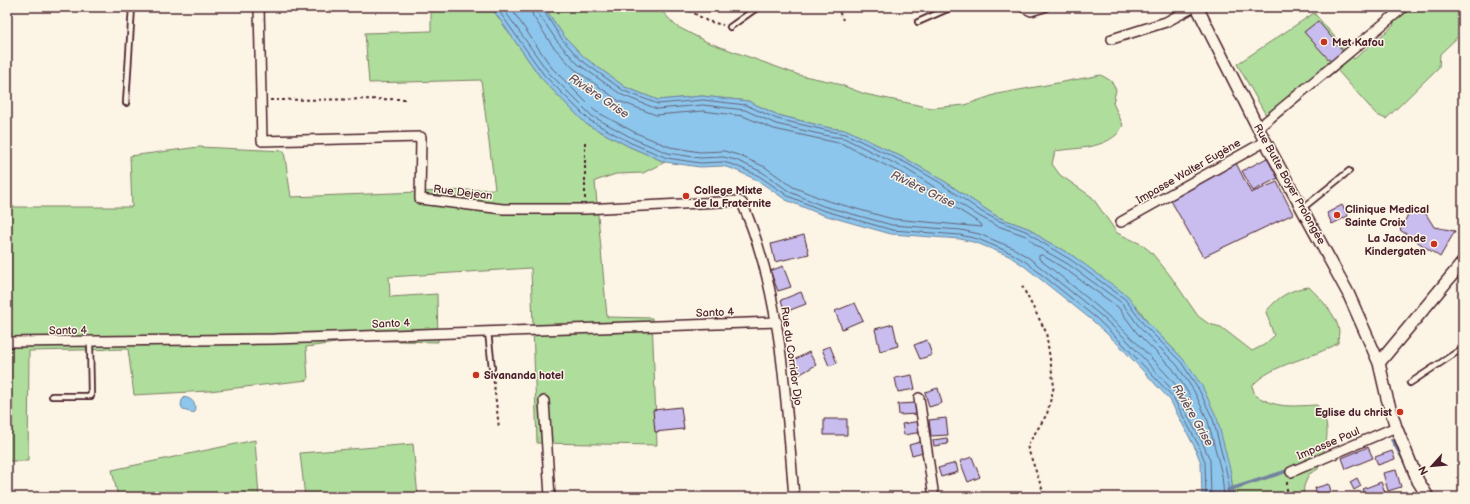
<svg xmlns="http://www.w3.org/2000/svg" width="1470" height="504" font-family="'Balsamiq Sans',sans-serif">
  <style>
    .green { fill: #afdd9c; stroke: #7c7e64 }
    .water { fill: #8cc6ec; stroke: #72839f }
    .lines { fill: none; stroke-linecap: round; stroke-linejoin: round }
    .shore { stroke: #646278; stroke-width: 1 }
    .stream { stroke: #72839f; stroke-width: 3.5 }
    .building { fill: #c8bdee; stroke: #4a1f2b }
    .service-casing { stroke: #4a1f2b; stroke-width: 8 }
    .minor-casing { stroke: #4a1f2b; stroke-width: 12 }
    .tertiary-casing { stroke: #4a1f2b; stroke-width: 14 }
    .path { stroke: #4a1f2b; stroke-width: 2; stroke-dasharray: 3 3; stroke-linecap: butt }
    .service { stroke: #fcf5e5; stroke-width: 4.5 }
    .minor { stroke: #fcf5e5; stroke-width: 9 }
    .tertiary { stroke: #fcf5e5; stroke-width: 11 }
    .poi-dot { fill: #c8321e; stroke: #fcf5e5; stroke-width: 1.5 }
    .labels { text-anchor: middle; stroke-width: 3; stroke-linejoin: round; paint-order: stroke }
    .poi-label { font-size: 11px; font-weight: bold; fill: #4a1f2b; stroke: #fcf5e5; text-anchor: start }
    .street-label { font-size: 11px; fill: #4a1f2b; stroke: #fcf5e5 }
    .water-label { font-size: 12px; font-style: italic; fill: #5e5165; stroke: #fcf5e5 }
  </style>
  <rect width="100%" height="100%" fill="#fcf5e5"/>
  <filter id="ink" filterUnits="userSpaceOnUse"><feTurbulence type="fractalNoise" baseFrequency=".025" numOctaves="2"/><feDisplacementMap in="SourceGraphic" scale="8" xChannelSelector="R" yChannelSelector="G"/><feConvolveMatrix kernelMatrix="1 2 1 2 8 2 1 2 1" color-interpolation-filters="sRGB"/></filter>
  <g filter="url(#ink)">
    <!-- green -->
    <path class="green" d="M431,7H491L541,78L586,124L630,147L665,162L643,173L616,174L595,181L607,317L652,318L657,445L537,443L531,268L389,277L390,297L437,294L438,342L359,340L306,347L308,380L209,391L134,395L128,349L29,351L28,461H7V207H132L130,156L199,147L284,151L291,197L495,189L481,80L369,83L365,33L431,31Z
      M544,7H658L676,26L707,42L799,75L833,82L865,94L932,108L965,105L997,94L1101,75L1111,81L1116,90L1113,103L1123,125C1121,128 1119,133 1116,135C1100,149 1075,148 1055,151L1052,164L1060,175L1092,197L1117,233L1141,244L1151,252L1169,274L1198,316L1209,324L1221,327L1252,351L1264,345L1274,336L1266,312C1277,297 1291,289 1309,287C1320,298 1336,314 1339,330C1339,334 1338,339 1338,343C1313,359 1272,363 1252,386L1255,395C1278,409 1290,406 1317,405C1334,427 1326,445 1318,469L1309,474L1304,486L1303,497H1233L1231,473L1184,360L1148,323L1139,309L1073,256L1043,239L1030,229L998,217L984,208L941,179L910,161L847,130L830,128L778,115L748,101L702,96L658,100L625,87L584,57L564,36Z
      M1396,7H1463V32L1440,54L1439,67L1386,119L1377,115L1337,70L1313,89L1267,117L1237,64L1314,13L1354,59L1394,25L1388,15Z
      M255,440L259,497H118L112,470Z
      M413,444L418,497H305L300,453Z"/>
    <!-- water -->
    <path class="water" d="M491,7H544L564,36L584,57L625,87L658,100L702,96L748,101L778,115L830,128L847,130L910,161L941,179L984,208L998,217L1030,229L1043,239L1073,256L1128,296L1148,323L1184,360L1202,386L1217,418L1231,473L1233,497H1202L1201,463L1195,448L1170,400L1120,346L1093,321L1024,266L1009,256L977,243L960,239L891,234L820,214L786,200L757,180L733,169L722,166L700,167L665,162L630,147L586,124L541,78Z
      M185,397C193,400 195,402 196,411L193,413L183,410L181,405L182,400Z"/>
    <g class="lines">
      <!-- shore -->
      <path class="shore" d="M496,7L544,75L589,120L631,143L667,158L700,163L723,162L734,165L759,176L788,196L822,210L892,230L960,235L978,239L1011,253L1026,262L1096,318L1122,343L1173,397L1199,446L1205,462L1206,497
        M502,7L548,72L592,116L634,139L668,153L700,158L723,157L736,160L762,172L790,192L823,206L892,225L961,230L979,234L1013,248L1029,258L1099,314L1126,339L1176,394L1203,444L1210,460L1211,497
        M510,7L552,68L595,111L636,133L670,147L700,152L724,151L738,155L765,167L793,187L825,200L878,215L893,219L982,227L981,224L903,174L843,144L774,129L743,116L703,111L656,115L619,101L573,68L552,45L533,16L530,7
        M536,7L538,13L557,41L578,64L622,95L657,109L703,105L745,110L776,124L828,136L844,138L906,169L979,216L995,225L1026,236L1038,247L1068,264L1122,303L1141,329L1177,365L1194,391L1208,421L1222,475L1224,497
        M541,7L561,38L581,60L624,91L658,104L703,100L746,105L777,119L829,131L846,134L908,164L939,182L982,212L997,220L1028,232L1041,242L1071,260L1125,299L1145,326L1181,362L1198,388L1213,419L1227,474L1229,497
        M1042,255L1065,269L1118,307L1137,333L1173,369L1189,394L1192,404H1189C1180,388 1167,375 1154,361C1119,323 1080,291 1039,259V256Z"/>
      <!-- stream -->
      <path class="stream" d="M1392,440L1405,462
        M1228,490L1290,470"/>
    </g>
    <!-- building -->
    <path class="building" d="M1318,21L1344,52L1332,63L1304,32Z
      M1267,158L1278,178L1253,191L1242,171Z
      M1235,161L1251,193L1277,182L1293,214L1203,257L1170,199Z
      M1342,205L1348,216L1332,224L1327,213Z
      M1411,209L1426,214L1434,227L1455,231L1440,257L1400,230Z
      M804,235L809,254L775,262L771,244Z
      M783,266L791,287L778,291L770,271Z
      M801,292L806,304L785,312L781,300Z
      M855,303L863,320L842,329L835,311Z
      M893,324L898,346L880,351L875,329Z
      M927,340L932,355L920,359L914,345Z
      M830,346L837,363L829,366L822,349Z
      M809,352L816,365L797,376L790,362Z
      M912,375L915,389L898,392L895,378Z
      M938,388L942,403L929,407L925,392Z
      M917,403L918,414L899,415L898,404Z
      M681,407L684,429L655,432L653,410Z
      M946,418L948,435L931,436L929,420Z
      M824,419H847V435H824Z
      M920,421L922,432L904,435L902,424Z
      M947,438L948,444L934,446L933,440Z
      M920,442L923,452L912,455L909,445Z
      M1368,447L1373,458L1346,469L1342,458Z
      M1392,451L1395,459L1378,465L1375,457Z
      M972,457L980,477L968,482L960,461Z
      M956,463L958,472L941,477L938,468Z
      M1396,470L1401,487L1388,491L1383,473Z
      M1357,478L1361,486L1354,490L1350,482Z
      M1381,482L1385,492L1372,497H1366L1363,489Z
      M1329,484L1331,492L1317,496L1315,488Z"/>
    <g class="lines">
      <!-- service casing -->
      <g class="service-casing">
        <path id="service" d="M918,22L952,7
          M730,27L758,7
          M126,103L132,7
          M1303,208L1349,171
          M488,332L492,368
          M1410,383L1463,348
          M52,396H91L90,341"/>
      </g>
      <!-- minor casing -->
      <g class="minor-casing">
        <path id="minor" d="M259,7L262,141L421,137L420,199L503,209H585L739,201L742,203C782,292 786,401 794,497
          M1023,7L1031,11L1044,7
          M1112,39L1166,22L1194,7
          M1258,128L1404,7
          M1121,222L1266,141
          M7,342L275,339L777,322
          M919,398L934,497
          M544,401L550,497
          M1291,472L1396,427"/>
      </g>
      <!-- tertiary casing -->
      <g class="tertiary-casing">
        <path id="tertiary" d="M1197,7L1258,128L1348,293L1379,363L1387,398L1396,427L1418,481L1428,497
          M1379,363L1463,262"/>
      </g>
      <!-- path -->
      <path class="path" d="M684,7L707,21L723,25
        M837,7L843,20
        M270,100L408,99
        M585,142V200
        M1022,286L1046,332L1054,386L1047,414L1027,446L1045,497
        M493,375L499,428
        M1287,497V481"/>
      <!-- service -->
      <use href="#service" class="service"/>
      <!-- minor -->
      <use href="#minor" class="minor"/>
      <!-- tertiary -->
      <use href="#tertiary" class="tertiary"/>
    </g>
  </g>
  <!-- markers -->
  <g class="poi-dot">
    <circle cx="1324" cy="42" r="4"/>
    <circle cx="686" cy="196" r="4"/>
    <circle cx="1337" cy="215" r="4"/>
    <circle cx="1434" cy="244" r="4"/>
    <circle cx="476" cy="375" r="4"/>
    <circle cx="1400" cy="412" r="4"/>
  </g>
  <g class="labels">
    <!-- poi labels -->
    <g class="poi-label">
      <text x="1332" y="46">Met Kafou</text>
      <text x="694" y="194">College Mixte<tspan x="694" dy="13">de la Fraternite</tspan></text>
      <text x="1345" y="213">Clinique Medical<tspan x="1345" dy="13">Sainte Croix</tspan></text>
      <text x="1426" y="242" text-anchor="end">La Jaconde<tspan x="1426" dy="13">Kindergaten</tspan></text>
      <text x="484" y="379">Sivananda hotel</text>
      <text x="1392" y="416" text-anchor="end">Eglise du christ</text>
    </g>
    <!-- street labels -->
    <g class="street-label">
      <text transform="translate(1188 171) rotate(-30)" y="4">Impasse Walter Eugène</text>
      <text transform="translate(1290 184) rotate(61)" y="4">Rue Butte Boyer Prolongée</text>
      <text transform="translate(463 192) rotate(7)" y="4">Rue Dejean</text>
      <text transform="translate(715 312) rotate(-2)" y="4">Santo 4</text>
      <text transform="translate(391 323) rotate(-2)" y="4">Santo 4</text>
      <text transform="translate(68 330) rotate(-1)" y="4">Santo 4</text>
      <text transform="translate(792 356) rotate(82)" y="4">Rue du Corridor Djo</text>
      <text transform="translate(1328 443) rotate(-23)" y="4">Impasse Paul</text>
    </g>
    <!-- water labels -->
    <g class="water-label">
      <text transform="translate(599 96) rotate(34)" y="4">Rivière Grise</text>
      <text transform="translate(923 189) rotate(26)" y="4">Rivière Grise</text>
      <text transform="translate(1193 415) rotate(60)" y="4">Rivière Grise</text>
    </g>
  </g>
  <!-- margin -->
  <rect width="1470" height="504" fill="none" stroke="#fcf5e5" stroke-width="24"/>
  <rect x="12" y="12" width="1446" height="480" fill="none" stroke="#4a1f2b" stroke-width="1.5" filter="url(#ink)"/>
  <!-- north arrow -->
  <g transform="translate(1432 466) rotate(243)" stroke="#fcf5e5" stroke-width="3" paint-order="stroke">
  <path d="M0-3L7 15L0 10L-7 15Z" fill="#4a1f2b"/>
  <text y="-6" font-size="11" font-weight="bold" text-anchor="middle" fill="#4a1f2b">N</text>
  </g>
</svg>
